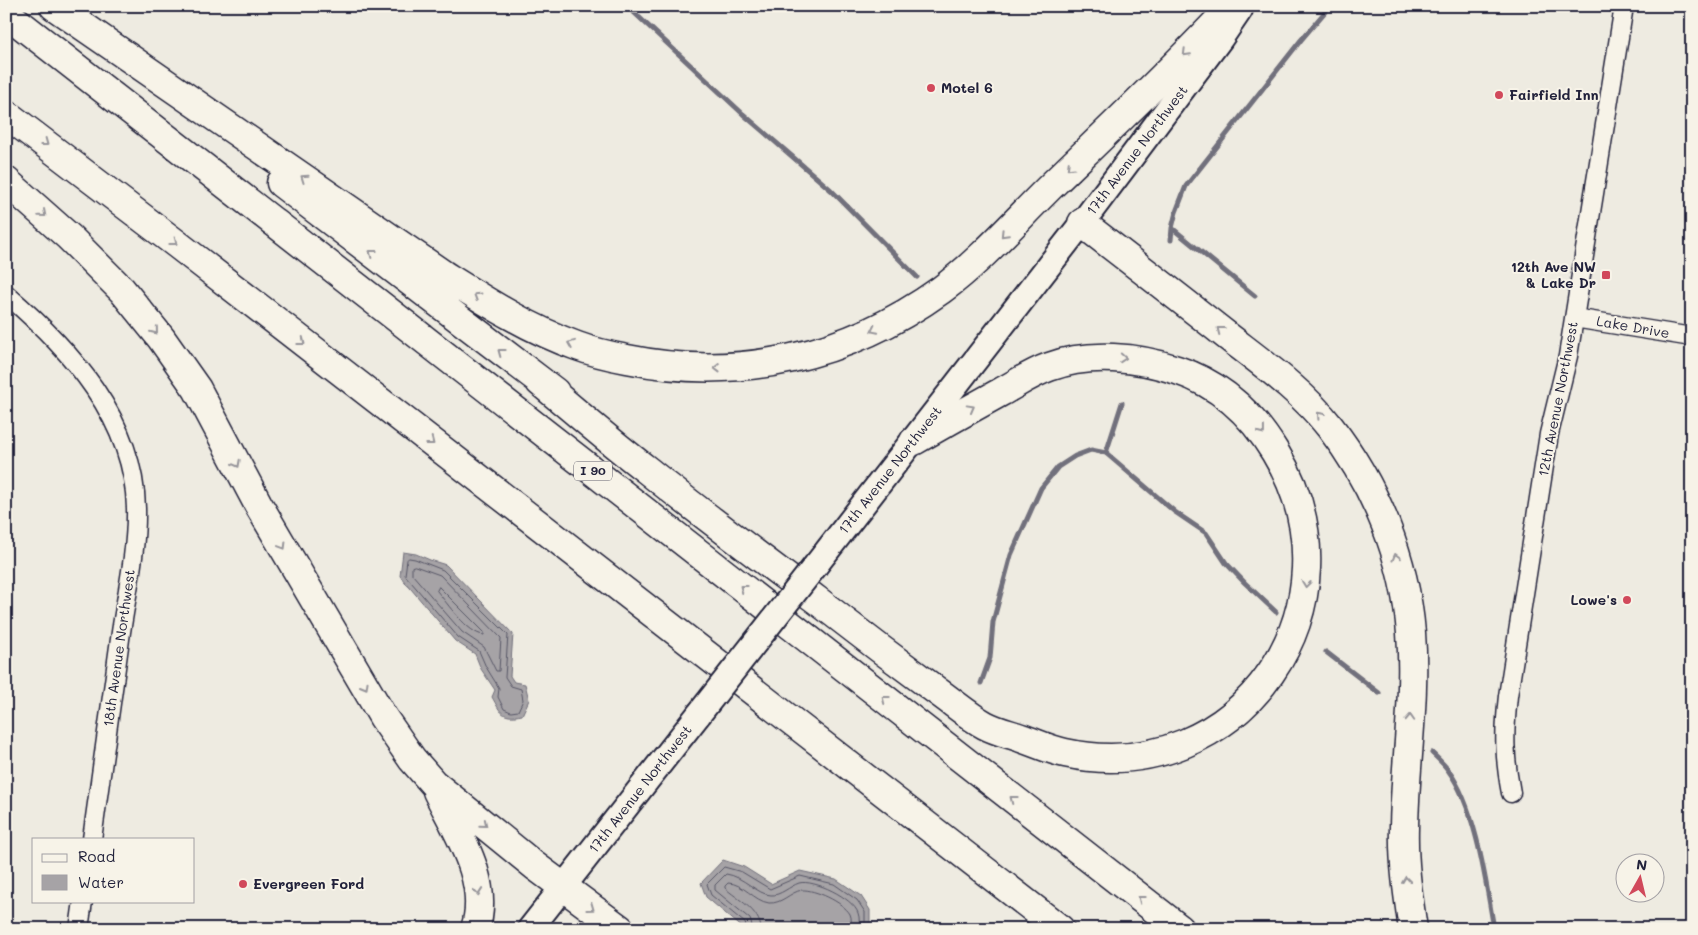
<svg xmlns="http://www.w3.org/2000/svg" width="1698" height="935" font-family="Mali,sans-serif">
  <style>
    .water { fill: #a6a3a6; stroke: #716f7b }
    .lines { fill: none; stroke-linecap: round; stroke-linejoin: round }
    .shore { stroke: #575666; stroke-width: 1 }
    .stream { stroke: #716f7b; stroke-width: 5 }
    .street-casing { stroke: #22223b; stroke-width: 21 }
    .secondary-casing { stroke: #22223b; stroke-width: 28 }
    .highway-casing { stroke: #22223b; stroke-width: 31 }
    .street { stroke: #f7f3e8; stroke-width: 18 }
    .secondary { stroke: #f7f3e8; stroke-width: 24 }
    .highway { stroke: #f7f3e8; stroke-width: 28 }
    .secondary-bridge-casing { stroke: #22223b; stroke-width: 28; stroke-linecap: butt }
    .secondary-bridge { stroke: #f7f3e8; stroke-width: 24 }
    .oneway { stroke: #97959a }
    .poi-dot { fill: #d1495b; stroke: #f7f3e8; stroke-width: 2 }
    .labels { text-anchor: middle; stroke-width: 4; stroke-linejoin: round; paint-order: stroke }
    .shield { fill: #f7f3e8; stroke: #62616f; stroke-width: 1 }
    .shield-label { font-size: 12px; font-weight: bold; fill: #22223b }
    .poi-label { font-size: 14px; font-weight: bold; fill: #22223b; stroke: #f7f3e8; text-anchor: start }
    .street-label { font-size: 14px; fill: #22223b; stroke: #f7f3e8 }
  </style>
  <rect width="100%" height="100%" fill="#eeebe1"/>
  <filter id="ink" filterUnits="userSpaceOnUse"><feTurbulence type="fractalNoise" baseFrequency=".02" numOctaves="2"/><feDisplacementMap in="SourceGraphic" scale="10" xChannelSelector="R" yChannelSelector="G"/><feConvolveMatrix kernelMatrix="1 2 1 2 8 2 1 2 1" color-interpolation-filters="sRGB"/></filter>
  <g filter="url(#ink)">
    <!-- water -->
    <path class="water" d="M403,552L416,554L430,560L446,565L513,634L510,676L514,682L525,684L529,700L522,715C502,719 501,713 492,697L495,690L481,669L475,654L455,641L400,576Z
      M723,860L744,867L771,884L800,871L836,879L861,896L870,910V929H744L706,897L701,883Z"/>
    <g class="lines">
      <!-- shore -->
      <path class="shore" d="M409,558L415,559L443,570L508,635L505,677L511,686L521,689L523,700L518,711L511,712L504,709L498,697L499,688L486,667L479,651L458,637L405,575L407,560Z
        M415,566L440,575L501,638L499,671H496L484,647L462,632L412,574V567Z
        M439,587L484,632V635C468,634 447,603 437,591Z
        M747,929L745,923L711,895L707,884L724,867L742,872L770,889L800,876L834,884L857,900L865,912V929
        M753,929L750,919L715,890V885L726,874C743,876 758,895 771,895C780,896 790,886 799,883C814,879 853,898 858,913C860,918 859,924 859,929
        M761,929C760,910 737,899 725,888V886L728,883C743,883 754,901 769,903C782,904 790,892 802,890C814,889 843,902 850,914C852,918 851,924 851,929"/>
      <!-- stream -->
      <path class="stream" d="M627,6L743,114L831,190L917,277
        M1171,240L1172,228
        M1255,296L1172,228L1176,212L1186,186L1301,40L1330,6
        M1106,453L1122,403
        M1326,652L1379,693
        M981,683L990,658L993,622L1011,555L1041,488L1058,467L1075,456L1091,450L1106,453L1175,512L1206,533L1226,563L1245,583L1276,612
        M1432,753C1437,758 1444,764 1448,770C1476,808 1486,882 1494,929"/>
      <!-- street casing -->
      <g class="street-casing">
        <path id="street" d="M6,294C70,349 134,419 136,508C137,549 127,592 121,632C111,701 102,770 92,839
          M1574,318L1692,337
          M1511,793C1504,757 1504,732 1508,696L1549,434L1568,356L1624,6
          M79,929L83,901"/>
      </g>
      <!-- secondary casing -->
      <g class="secondary-casing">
        <path id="secondary" d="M816,565L1082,223L1221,38L1240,10
          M530,929L699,714"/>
      </g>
      <!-- highway casing -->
      <g class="highway-casing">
        <path id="highway" d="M54,6L444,275C487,302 529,329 577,346C593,352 611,356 627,359C739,382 848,357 941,290C983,259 1017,219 1054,183C1114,125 1175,67 1232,6
          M6,13L1180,929
          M6,114L178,245L1060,929
          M6,181L69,237L122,290L161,338L197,389L258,504L383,717L412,759L433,783L535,866L620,929
          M281,183L555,392
          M1082,223C1130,260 1178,297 1226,335C1262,363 1302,391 1330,427C1376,486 1405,559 1411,633C1416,698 1405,763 1404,828C1403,862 1408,895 1413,929
          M540,382C575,411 610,442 647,470C703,515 761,558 818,601C859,633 900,664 941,694C955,704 970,717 985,725C996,731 1010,734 1021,738C1036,743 1050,750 1065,753C1240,791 1368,603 1275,452C1252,414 1220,384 1177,370C1138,357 1089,352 1049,367C1032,373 1016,384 1001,392C972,408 943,424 914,441
          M437,791C457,832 491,881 475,929"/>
      </g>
      <!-- street -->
      <use href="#street" class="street"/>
      <!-- secondary -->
      <use href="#secondary" class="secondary"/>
      <!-- highway -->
      <use href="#highway" class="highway"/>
      <!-- secondary-bridge casing -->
      <g class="secondary-bridge-casing">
        <path id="secondary-bridge" d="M699,714L816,565"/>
      </g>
      <!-- secondary-bridge -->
      <use href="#secondary-bridge" class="secondary-bridge"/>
    </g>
    <!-- one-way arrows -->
    <defs><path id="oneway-chevron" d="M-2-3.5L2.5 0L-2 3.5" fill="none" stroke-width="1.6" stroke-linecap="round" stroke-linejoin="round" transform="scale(1.25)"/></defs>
    <g class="oneway">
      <use href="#oneway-chevron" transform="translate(1186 53) rotate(135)"/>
      <use href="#oneway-chevron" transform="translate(45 143) rotate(37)"/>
      <use href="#oneway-chevron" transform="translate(1070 167) rotate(136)"/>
      <use href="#oneway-chevron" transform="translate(304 178) rotate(-145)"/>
      <use href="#oneway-chevron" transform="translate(43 214) rotate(41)"/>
      <use href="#oneway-chevron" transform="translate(1004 234) rotate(134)"/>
      <use href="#oneway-chevron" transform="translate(174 242) rotate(37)"/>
      <use href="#oneway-chevron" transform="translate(372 253) rotate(-143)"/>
      <use href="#oneway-chevron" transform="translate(477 296) rotate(-148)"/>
      <use href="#oneway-chevron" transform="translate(874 330) rotate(154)"/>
      <use href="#oneway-chevron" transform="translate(1220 330) rotate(-142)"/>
      <use href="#oneway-chevron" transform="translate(155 331) rotate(51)"/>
      <use href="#oneway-chevron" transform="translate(302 342) rotate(38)"/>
      <use href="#oneway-chevron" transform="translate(571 344) rotate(-158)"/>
      <use href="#oneway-chevron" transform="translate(501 352) rotate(-143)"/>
      <use href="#oneway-chevron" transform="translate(1123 358) rotate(4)"/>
      <use href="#oneway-chevron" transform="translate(717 368) rotate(179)"/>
      <use href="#oneway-chevron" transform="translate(971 408) rotate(-29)"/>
      <use href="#oneway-chevron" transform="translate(1320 415) rotate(-132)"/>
      <use href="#oneway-chevron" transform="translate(1262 431) rotate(52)"/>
      <use href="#oneway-chevron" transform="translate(431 442) rotate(38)"/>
      <use href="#oneway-chevron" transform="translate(237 464) rotate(62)"/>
      <use href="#oneway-chevron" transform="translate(283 546) rotate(59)"/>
      <use href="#oneway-chevron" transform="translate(1396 557) rotate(-105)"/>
      <use href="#oneway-chevron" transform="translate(1306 584) rotate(97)"/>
      <use href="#oneway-chevron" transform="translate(743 588) rotate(-142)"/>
      <use href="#oneway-chevron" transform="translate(365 686) rotate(60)"/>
      <use href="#oneway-chevron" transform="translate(885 699) rotate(-142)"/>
      <use href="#oneway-chevron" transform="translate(1410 718) rotate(-87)"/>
      <use href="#oneway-chevron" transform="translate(1013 799) rotate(-142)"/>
      <use href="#oneway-chevron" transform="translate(484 824) rotate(39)"/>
      <use href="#oneway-chevron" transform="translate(1406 880) rotate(-97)"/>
      <use href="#oneway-chevron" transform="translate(478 892) rotate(85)"/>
      <use href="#oneway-chevron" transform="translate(1141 899) rotate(-142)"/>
      <use href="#oneway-chevron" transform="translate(591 908) rotate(36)"/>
    </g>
  </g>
  <!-- markers -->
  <g class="poi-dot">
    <circle cx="931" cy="88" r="5"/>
    <circle cx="1499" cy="95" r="5"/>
    <rect x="1601" y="270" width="10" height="10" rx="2.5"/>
    <circle cx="1627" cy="600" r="5"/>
    <circle cx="243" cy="884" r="5"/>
  </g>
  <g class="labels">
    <!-- shield labels -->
    <rect class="shield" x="574" y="461.5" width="38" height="19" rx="4"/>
    <g class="shield-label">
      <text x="593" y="475">I 90</text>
    </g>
    <!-- poi labels -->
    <g class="poi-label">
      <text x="941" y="93">Motel 6</text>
      <text x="1509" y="100">Fairfield Inn</text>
      <text x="1596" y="272" text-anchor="end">12th Ave NW<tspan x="1596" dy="16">&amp; Lake Dr</tspan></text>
      <text x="1617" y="605" text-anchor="end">Lowe's</text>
      <text x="253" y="889">Evergreen Ford</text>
    </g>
    <!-- street labels -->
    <g class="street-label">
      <text transform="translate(1137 150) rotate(-53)" y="5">17th Avenue Northwest</text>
      <text transform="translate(1633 327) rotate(10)" y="5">Lake Drive</text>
      <text transform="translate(1558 399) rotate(-79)" y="5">12th Avenue Northwest</text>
      <text transform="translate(890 470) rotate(-52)" y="5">17th Avenue Northwest</text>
      <text transform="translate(119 648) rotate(-82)" y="5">18th Avenue Northwest</text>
      <text transform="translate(640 789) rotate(-52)" y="5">17th Avenue Northwest</text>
    </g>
  </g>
  <!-- margin -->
  <rect width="1698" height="935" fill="none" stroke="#f7f3e8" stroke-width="25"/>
  <rect x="12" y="12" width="1673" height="910" fill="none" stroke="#22223b" stroke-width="2" filter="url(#ink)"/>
  <!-- legend -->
  <rect x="32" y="838" width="162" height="65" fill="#f7f3e8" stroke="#a29fa3"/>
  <rect x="42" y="854" width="25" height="8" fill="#f7f3e8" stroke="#a29fa3"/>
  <text x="78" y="862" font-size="15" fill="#22223b">Road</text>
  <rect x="42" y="875" width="25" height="15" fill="#a6a3a6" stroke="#a29fa3"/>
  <text x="78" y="888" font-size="15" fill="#22223b">Water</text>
  <!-- north arrow -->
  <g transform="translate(1640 878) rotate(8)"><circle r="24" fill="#f7f3e8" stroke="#a29fa3"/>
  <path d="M0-4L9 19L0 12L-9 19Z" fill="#d1495b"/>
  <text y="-8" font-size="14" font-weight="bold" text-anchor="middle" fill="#22223b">N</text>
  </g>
</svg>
